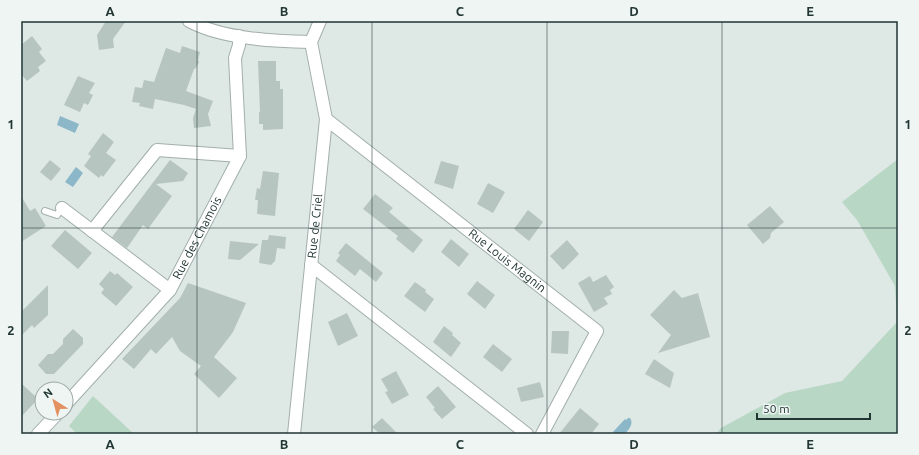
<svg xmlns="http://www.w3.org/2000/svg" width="919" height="455" font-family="Ubuntu,sans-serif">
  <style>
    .green { fill: #b9d7c5 }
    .water { fill: #8bb7c8 }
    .building { fill: #b7c5c1 }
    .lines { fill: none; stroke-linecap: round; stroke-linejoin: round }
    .service-casing { stroke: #a2afac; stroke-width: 8 }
    .minor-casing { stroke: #a2afac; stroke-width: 14 }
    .service { stroke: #fff; stroke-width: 6 }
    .minor { stroke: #fff; stroke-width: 12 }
    .grid { fill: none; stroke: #213633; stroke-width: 1; stroke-opacity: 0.55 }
    .labels { text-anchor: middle; stroke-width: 3.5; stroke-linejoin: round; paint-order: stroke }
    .street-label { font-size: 12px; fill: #213633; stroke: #eef5f2 }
    .neatline { fill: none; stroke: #213633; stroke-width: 1.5 }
    .grid-label { font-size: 13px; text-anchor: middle; font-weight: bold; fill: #213633 }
  </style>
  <rect width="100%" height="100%" fill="#dee8e5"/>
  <!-- green -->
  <path class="green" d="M898,159V434H716L721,428L785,393L842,381L897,322L895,286L857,220L842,202Z
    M93,396L134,434H77L69,426Z"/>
  <!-- water -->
  <path class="water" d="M60,116L79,124L75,133L57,125Z
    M76,167L83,173L73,187L65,182Z
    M628,418H630C634,424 629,429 625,434H615L613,432L625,419L626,420Z"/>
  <!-- building -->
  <path class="building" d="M106,21H126L113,39L114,48L99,50L97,35Z
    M32,36L42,49L39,52L46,61L38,67L40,71L27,81L21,74V45Z
    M182,46L200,52L198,60L199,62L196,68L194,69L186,91L213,101L208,114L211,126L194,128L193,118L196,109L184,105L155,99L153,109L139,106L140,103L132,102L135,87L142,88L144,80L154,82L166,48L180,53Z
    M258,61H276V81H280V89H283V129L263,130V124H259V112H260Z
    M78,76L95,83L89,93L93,95L88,105L84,103L80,112L64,105Z
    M103,133L114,142L106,153L116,160L103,177L101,175L99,178L84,166L91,156L88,154Z
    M50,160L61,169L51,181L40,172Z
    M170,160L188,173L183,181L156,184L172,196L148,229L143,225L127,248L112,237Z
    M441,161L459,166L453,189L434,183Z
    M263,171L279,173L275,216L257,214L258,200H255L257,188L260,189Z
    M488,183L505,192L493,213L477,204Z
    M375,194L393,208L389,212L423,240L413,253L396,239L398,236L363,209Z
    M21,196L30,211L35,208L46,226L21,242Z
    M770,206L784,222L771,233L770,238L763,244L747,225Z
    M528,210L543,222L529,241L514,229Z
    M65,230L92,253L78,269L51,246Z
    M269,235L286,237L285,249L277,248L275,261L271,265L259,263L262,240H268Z
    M451,239L469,254L459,267L441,252Z
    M567,240L579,254L563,270L550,256Z
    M230,241L259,244L240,260L228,259Z
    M346,243L383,273L376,282L360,269L355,276L336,261L340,255L338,253Z
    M110,271L115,275L117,273L133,287L116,306L101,293L104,289L99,284Z
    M606,275L614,287L610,290L612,294L604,298L608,304L594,312L578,283L590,276L593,282Z
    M477,281L495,295L485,309L467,294Z
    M415,282L426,290L425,292L434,299L425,312L404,296Z
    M188,283L246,303L233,332L214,357L237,378L219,398L194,374L201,366L180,351L172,337L156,354L151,349L134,369L122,359L180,298Z
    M48,285V315L34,328L32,325L21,336V312Z
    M674,290L682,298L698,293L710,337L658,353L671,335L650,315Z
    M347,313L358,336L338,346L328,322Z
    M444,326L453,333L452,335L461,343L451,357L433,342Z
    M73,329L83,338V344L54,374H46L38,365L48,354H53L63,344V339Z
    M552,331H569L568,354L551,353Z
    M493,344L512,359L502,372L483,357Z
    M654,359L674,373L670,388L645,374Z
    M396,371L409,395L392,404L385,392L388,391L381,379Z
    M540,382L544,397L521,402L517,388Z
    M21,383L38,399L21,417Z
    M438,386L456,407L442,419L433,409L435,408L426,397Z
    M580,408L599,424L591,434H559Z
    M382,418L398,434H380L372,427Z"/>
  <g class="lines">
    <!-- service casing -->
    <g class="service-casing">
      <path id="service" d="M45,211L57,215L62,208"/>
    </g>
    <!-- minor casing -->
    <g class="minor-casing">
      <g id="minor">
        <path d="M189,21C223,39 272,41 311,42"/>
        <path id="s1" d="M326,119L597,331L542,434"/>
        <path d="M62,208L170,290"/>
        <path d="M92,231L157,150L240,156"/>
        <path d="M311,265L527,434"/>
        <path id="s2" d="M66,404L170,290L240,156L235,58L239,45V36"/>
        <path d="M38,434L58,413"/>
        <path id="s3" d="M294,434L326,119L311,42L320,21"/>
      </g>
    </g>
    <!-- service -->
    <use href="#service" class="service"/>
    <!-- minor -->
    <use href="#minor" class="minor"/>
  </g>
  <!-- grid -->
  <path class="grid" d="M197,21V434M372,21V434M547,21V434M722,21V434M21,228H898"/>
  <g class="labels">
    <!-- street labels -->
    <g class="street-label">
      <text dy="4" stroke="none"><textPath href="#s3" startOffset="209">Rue de Criel</textPath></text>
      <text dy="4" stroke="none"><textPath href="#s2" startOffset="213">Rue des Chamois</textPath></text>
      <text dy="4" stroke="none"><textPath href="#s1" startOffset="230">Rue Louis Magnin</textPath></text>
    </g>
  </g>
  <!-- border -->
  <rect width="919" height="455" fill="none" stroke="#eef5f2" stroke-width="44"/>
  <!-- north arrow -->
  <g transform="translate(54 401) rotate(323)"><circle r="19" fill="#eef5f2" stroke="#9ca9a6"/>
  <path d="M0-3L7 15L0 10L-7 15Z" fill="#e39161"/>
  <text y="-6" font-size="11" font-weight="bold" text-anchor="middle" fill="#213633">N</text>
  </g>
  <!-- scale -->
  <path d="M757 413v6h113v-6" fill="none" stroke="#213633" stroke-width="2"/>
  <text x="763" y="413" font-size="12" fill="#213633" stroke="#eef5f2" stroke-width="3" paint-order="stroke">50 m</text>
  <rect x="22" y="22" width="875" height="411" class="neatline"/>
  <g class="grid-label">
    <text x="110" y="16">A</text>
    <text x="284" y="16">B</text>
    <text x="460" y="16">C</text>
    <text x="634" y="16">D</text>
    <text x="810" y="16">E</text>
    <text x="11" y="129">1</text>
    <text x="908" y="129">1</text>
    <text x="11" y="335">2</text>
    <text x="908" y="335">2</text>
    <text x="110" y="449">A</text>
    <text x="284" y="449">B</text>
    <text x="460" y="449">C</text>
    <text x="634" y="449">D</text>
    <text x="810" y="449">E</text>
  </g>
</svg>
